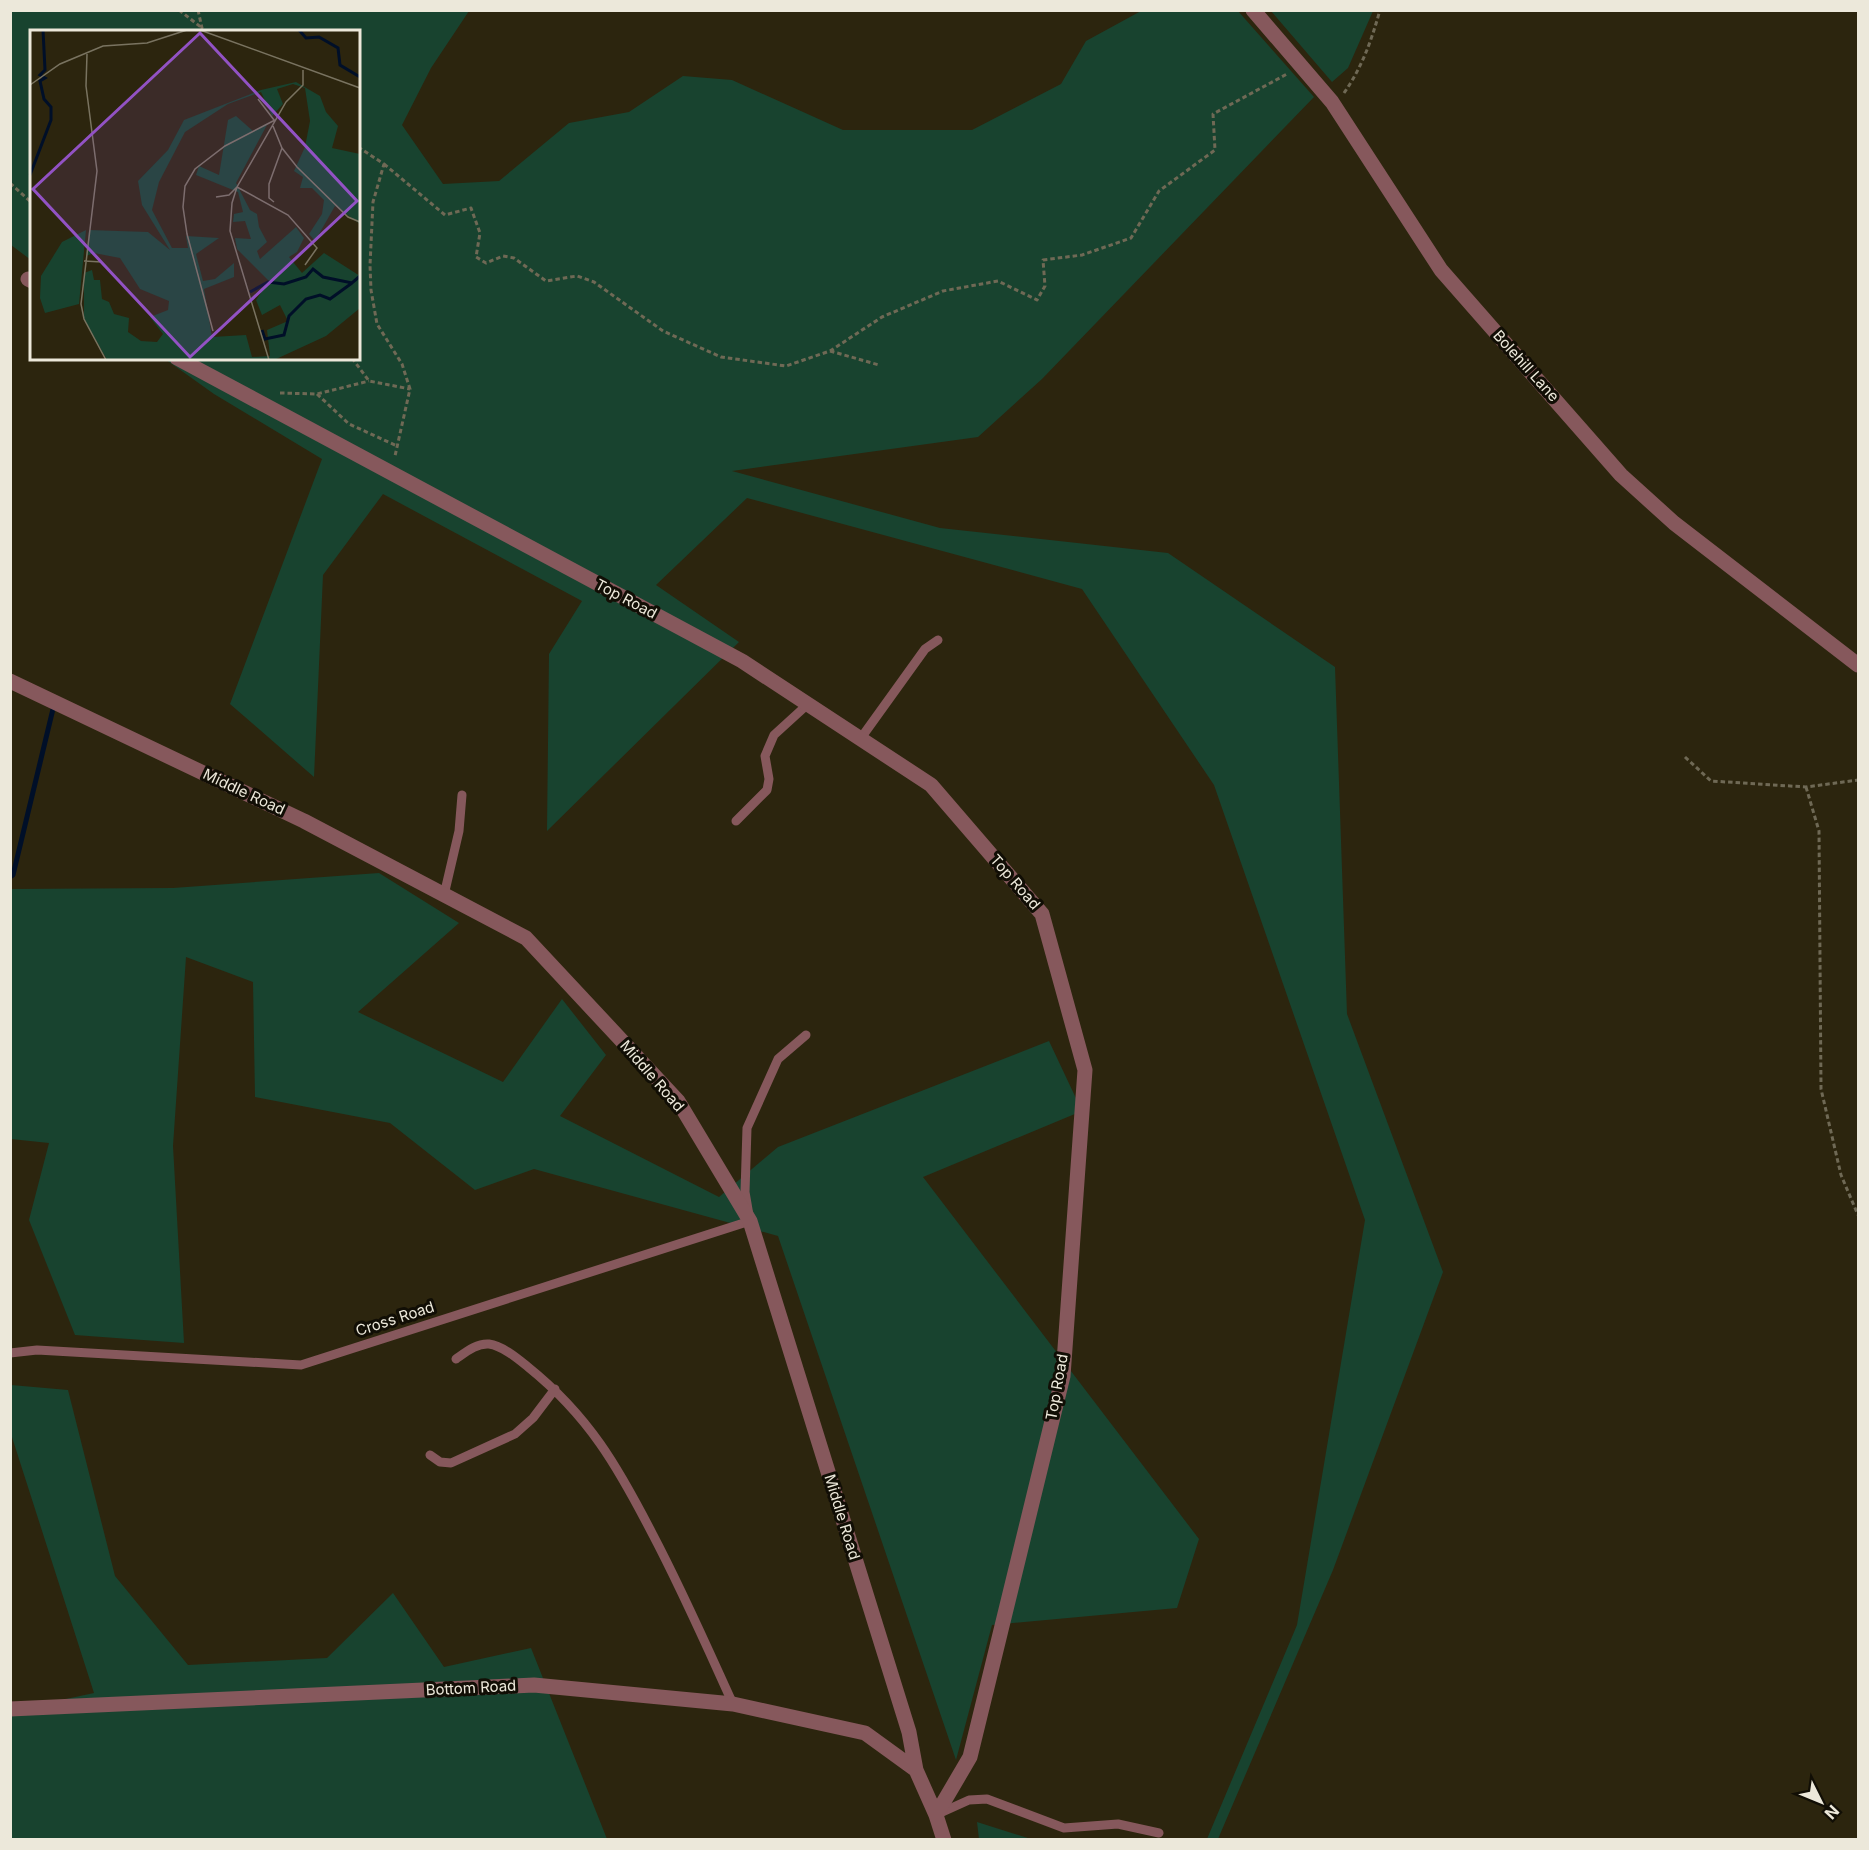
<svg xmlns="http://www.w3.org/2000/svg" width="1869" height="1850" font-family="Inter,sans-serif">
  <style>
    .green { fill: #18432f }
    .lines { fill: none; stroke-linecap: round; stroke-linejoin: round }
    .stream { stroke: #000f28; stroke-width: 5 }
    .path { stroke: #6f6955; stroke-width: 3; stroke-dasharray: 4.5 3; stroke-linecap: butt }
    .service { stroke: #86585c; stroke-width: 9 }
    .minor { stroke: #86585c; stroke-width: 15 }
    .labels { text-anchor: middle; stroke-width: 6; stroke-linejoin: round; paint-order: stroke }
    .street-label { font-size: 15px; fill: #ece8da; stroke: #110e05 }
    .inset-river { fill: none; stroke: #000f28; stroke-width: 3 }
    .inset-road { fill: none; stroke: #797360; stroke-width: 1.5 }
    .view { fill: #9252c4; fill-opacity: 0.15; stroke: #9252c4; stroke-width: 3 }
    .inset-edge { fill: none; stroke: #ece8da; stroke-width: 3 }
  </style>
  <rect width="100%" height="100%" fill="#2c250e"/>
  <!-- green -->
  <path class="green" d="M11,11H469L431,68L402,125L443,184L499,181L569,123L629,112L683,76L732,80L843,130H972L1061,84L1086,41L1141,11H1238L1314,97L1042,379L978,437L732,471L940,528L1168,553L1335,667L1347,1014L1443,1272L1333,1570L1218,1839H1207L1297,1625L1365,1220L1214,785L1082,589L747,498L656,585L739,642L547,831L549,654L582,601L383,494L323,575L314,777L230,704L322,459L214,394L165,359L358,358V32H32L31,260L11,245Z
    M1271,11H1373L1348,68L1332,82Z
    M379,873L459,923L358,1012L503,1082L562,999L606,1055L560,1116L719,1197L778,1147L1049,1041L1082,1111L923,1177L1199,1539L1177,1608L992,1625L956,1760L778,1236L534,1169L475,1190L390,1123L255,1097L253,982L186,957L173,1146L184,1343L75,1335L29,1220L49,1143L11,1139L10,889L173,888Z
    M11,1385L68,1390L115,1576L188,1665L327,1658L393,1593L444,1667L531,1648L607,1839H11L10,1711L94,1693L11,1434Z
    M977,1822L1031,1839H979Z"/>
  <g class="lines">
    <!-- stream -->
    <path class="stream" d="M10,877L13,875L53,709"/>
    <!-- path -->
    <path class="path" d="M179,10L202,28V32
      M198,10L202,28L206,32
      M1344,93C1362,67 1371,42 1380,10
      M358,147L384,164L373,202L370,265L371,290L377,324L402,364L410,389L395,456
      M384,164L445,215L471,208L480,233L476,257L486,263L503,256L514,258L546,281L577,276L594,282L663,331L721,357L786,366L830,351L882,317L943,291L998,281L1037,300L1045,286L1043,260L1082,255L1131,238L1159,191L1215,150L1213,114L1287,74
      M10,183L32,203
      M830,351L879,365
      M352,358L369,381L410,389
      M280,393L317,394L369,381
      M317,394L349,424L397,446
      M1685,757L1711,781L1806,787L1858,780
      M1806,787L1819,831L1821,1089L1841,1175L1858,1215"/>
    <!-- service -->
    <path class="service" d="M861,738L925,649L938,640
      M736,821L767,790L769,779L765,756L774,735L808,704
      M444,895L459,831L462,795
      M10,1353L37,1350L301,1365L750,1221L745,1192L747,1128L778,1059L806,1035
      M456,1359C466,1352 477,1343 489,1344C503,1346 518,1359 528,1367C589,1416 618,1467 653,1535C682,1590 707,1647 733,1704
      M430,1455L440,1462L451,1463L515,1434L533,1418L555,1389
      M938,1814L969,1800L987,1799L1064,1828L1118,1824L1159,1833"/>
    <!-- minor -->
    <path class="minor" d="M1253,10L1332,102L1441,270L1621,475L1674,523L1858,665
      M28,279L32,281
      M177,358L742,661L931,785L1042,914L1085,1070L1063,1376L970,1757L936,1815
      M10,681L304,821L526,938L678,1101L750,1221L909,1732L916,1770L936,1815L944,1840
      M10,1709L534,1685L733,1704L865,1733L916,1770"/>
  </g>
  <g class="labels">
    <!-- street labels -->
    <g class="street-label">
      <text transform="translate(1526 366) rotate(48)" y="5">Bolehill Lane</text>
      <text transform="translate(626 599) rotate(28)" y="5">Top Road</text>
      <text transform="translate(244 792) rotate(25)" y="5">Middle Road</text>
      <text transform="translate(1015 882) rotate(49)" y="5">Top Road</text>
      <text transform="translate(652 1076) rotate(49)" y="5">Middle Road</text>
      <text transform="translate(395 1319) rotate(-18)" y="5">Cross Road</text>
      <text transform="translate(1057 1387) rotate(-80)" y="5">Top Road</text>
      <text transform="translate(842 1517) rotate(73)" y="5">Middle Road</text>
      <text transform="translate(471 1688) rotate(-3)" y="5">Bottom Road</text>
    </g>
  </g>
  <!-- overview -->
  <g transform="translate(30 30)">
    <rect width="330" height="330" fill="#2c250e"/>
    <path d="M266,52L290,66L296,82L308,96L302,118L330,124V194L305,176L285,211L279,204L292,184L294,170L282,158H270L273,147L264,141L275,117L280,91L275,58L263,54L247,59L253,74L242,86L231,62L198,74L155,102L129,152L122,180L142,218H158L156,206L189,208L166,224L173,251L185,249L204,233V247L174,259L182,307L216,305L222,327L240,326L237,300L258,291L250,275L232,285L226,270L239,251L207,219L205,208L221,209L215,191L203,192L204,184L213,182L208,162L166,145L169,136L189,145L198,90L206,86L223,101L238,93L206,153L220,180L227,184L229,197L237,212L227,221L230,229L266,197L274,208L267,222L259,227L272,243L294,223L330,246V278L296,306L244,330H77L54,289V243L62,240L64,250H70L72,269L79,272L84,284L99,288L98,302L111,311L127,312L133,304L120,287L138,280L139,271L110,259L90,228L64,223L56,226L59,200L118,202L140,220L112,175L108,151L138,120L154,90L231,60ZM56,200L49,274L15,283L10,268L11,246L32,212Z" fill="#18432f"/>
    <path class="inset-river" d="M269,0L276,8L289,7L308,18L310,35L330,47M0,145L21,90V77L14,69L10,51L15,48L10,45L15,40L13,0M220,262L238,252L254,254L276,247L283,239L293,247L322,253L330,246M232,300L235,309L254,305L259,286L276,269L290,265L300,269L322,253"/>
    <path class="inset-road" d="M170,0L330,58M57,24L56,56L67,141L51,274L54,289L76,330M0,55L30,34L73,16L117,13L157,0M228,69L244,90M243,96L252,118L267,137L318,187L330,192M186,167L199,165L207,157L258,185L287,218L275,235M244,172L239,168V154L252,118M54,231L72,232M183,301L157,204L153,177L155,156L165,139L195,116L245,90M239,330L200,201L202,173L207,157L256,72L273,55V40"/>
    <path class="view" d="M170,3L327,171L160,327L3,159Z"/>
    <rect width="330" height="330" class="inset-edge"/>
  </g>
  <!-- border -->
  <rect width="1869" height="1850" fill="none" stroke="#ece8da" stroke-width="24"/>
  <!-- north arrow -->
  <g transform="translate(1821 1802) rotate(133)" stroke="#110e05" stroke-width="4.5" paint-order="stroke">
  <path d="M0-4.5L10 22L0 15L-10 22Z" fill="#ece8da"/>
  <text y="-9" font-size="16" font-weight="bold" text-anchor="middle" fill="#ece8da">N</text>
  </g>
</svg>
